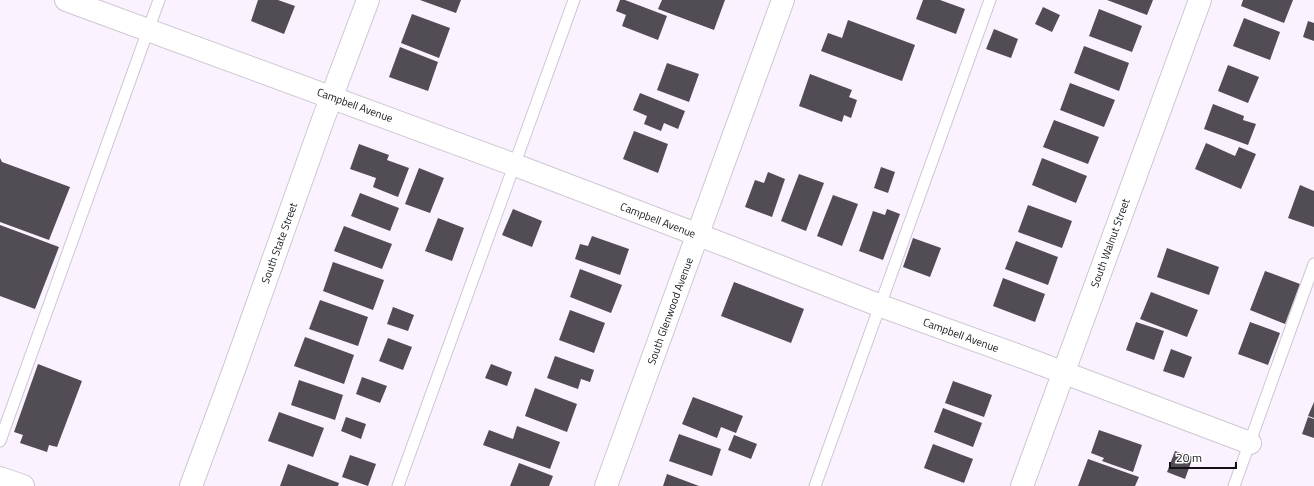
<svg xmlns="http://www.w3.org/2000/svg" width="1314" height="486" font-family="'Titillium Web',sans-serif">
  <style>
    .building { fill: #524c55 }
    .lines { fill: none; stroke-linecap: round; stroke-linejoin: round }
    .service-casing { stroke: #cec7d2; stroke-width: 13 }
    .minor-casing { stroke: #cec7d2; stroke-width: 24 }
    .tertiary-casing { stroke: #cec7d2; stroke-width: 24 }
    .service { stroke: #fff; stroke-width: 11 }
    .minor { stroke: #fff; stroke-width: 22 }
    .tertiary { stroke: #fff; stroke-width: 22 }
    .labels { text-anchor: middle; stroke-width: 4; stroke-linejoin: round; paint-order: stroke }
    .street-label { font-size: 11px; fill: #141216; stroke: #fff }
  </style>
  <rect width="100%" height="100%" fill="#faf3ff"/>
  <!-- building -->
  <path class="building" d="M258,0H278L295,6L284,34L251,21Z
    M420,0H461L456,13Z
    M620,0H625L667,16L658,40L622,26L626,15L616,11Z
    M662,0H725L714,30L658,9Z
    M923,0H940L965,9L956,34L916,19Z
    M1107,0H1153L1147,15Z
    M1243,0H1293L1284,23L1241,6Z
    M1043,7L1060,15L1052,32L1035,24Z
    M1099,9L1142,26L1132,52L1089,36Z
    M412,14L450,28L439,58L401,43Z
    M1244,18L1280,32L1270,60L1233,46Z
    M848,20L915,45L902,81L821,51L828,33L842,38Z
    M1308,21L1314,23V41L1303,37Z
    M994,29L1018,39L1011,58L986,49Z
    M1084,46L1129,63L1119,91L1074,73Z
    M400,47L438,62L428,91L389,77Z
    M667,63L699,74L689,102L657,90Z
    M1228,65L1259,77L1248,103L1218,91Z
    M810,74L852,90L849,97L857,100L851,118L844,115L842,122L799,106Z
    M1070,83L1115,100L1104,127L1060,110Z
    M640,93L685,111L678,129L664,123L661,131L644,124L647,116L633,110Z
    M1213,104L1244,116L1243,120L1256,124L1248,145L1204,129Z
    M1054,120L1099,137L1088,164L1043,147Z
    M634,131L668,144L658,173L623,159Z
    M1206,143L1235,156L1239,147L1256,154L1241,189L1195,169Z
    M359,144L389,155L387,160L409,168L398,197L373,187L376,178L350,169Z
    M0,158L2,162L70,187L49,240L0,222Z
    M1042,158L1087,176L1076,203L1032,185Z
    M881,167L895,172L888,193L874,188Z
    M419,168L444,178L430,213L405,204Z
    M768,172L785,179L772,217L745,207L755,180L764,183Z
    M799,174L824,183L806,231L781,221Z
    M1300,185L1314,191V227L1288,218Z
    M360,193L399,208L390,231L351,216Z
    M833,195L858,204L842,246L817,236Z
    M1028,205L1072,221L1062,248L1018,232Z
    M513,209L542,221L532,247L502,235Z
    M887,209L900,214L883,260L859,251L873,211L885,215Z
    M438,218L464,228L452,261L425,251Z
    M0,225L59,247L35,309L0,296Z
    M344,226L392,244L382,269L334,251Z
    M592,236L629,249L620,275L575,259L580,244L588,246Z
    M913,238L941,248L930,277L903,267Z
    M1016,241L1058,257L1048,285L1005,269Z
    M1167,248L1219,267L1209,295L1157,277Z
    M333,262L384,280L373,310L323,291Z
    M580,269L622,285L611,313L570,297Z
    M1265,271L1300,284L1285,324L1250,310Z
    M1003,278L1045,294L1035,322L993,306Z
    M734,282L804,309L791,343L721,316Z
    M1151,292L1198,310L1187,337L1140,319Z
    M320,300L368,317L358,346L309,329Z
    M393,307L414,315L408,331L387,324Z
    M570,310L605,323L594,353L559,340Z
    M1136,322L1164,331L1154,360L1126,350Z
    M1250,322L1280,333L1268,365L1238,354Z
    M305,337L354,355L344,384L294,366Z
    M388,338L412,347L403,370L379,361Z
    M1171,349L1192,357L1184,378L1163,371Z
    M555,356L594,370L590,382L581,379L578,389L547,378Z
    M38,364L82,381L57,447L49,445L47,452L20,443L23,435L14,432Z
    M491,364L512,372L507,386L485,378Z
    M362,377L387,386L380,403L356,394Z
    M299,380L343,395L335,420L291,405Z
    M953,381L992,395L984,417L945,403Z
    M535,388L577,404L567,432L525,416Z
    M693,397L743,416L736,433L721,427L717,438L682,424Z
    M1314,402V418L1308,416Z
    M943,408L982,423L973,447L934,432Z
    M279,412L324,428L313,457L268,441Z
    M346,417L366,424L361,439L341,431Z
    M1308,417L1314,419V438L1302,434Z
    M517,426L560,442L550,469L483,445L489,430L513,439Z
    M1099,430L1142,445L1133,472L1102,461L1104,458L1091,453Z
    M679,434L721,449L712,476L669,461Z
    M734,435L757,444L751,459L728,450Z
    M933,444L973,459L964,483L924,468Z
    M1175,451L1193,457L1185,479L1167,472Z
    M350,455L376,464L368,486L342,477Z
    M1088,459L1139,477L1135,486H1078Z
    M519,463L553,476L549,486H510Z
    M288,464L339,483L338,486H280Z
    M667,474L699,486H663Z"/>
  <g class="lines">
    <!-- service casing -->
    <g class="service-casing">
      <path id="service" d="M0,441L159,0
        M398,486L574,0
        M815,486L990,0
        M1234,486L1314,264"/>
    </g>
    <!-- minor casing -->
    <g class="minor-casing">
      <path id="minor" d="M66,0L515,165L730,247L881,306L1025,358L1250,443
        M191,486L235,367L321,125L368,0
        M606,486L783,0
        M1022,486L1200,0"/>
    </g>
    <!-- tertiary casing -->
    <g class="tertiary-casing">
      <path id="tertiary" d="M0,478L23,486"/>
    </g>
    <!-- service -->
    <use href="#service" class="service"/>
    <!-- minor -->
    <use href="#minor" class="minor"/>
    <!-- tertiary -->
    <use href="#tertiary" class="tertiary"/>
  </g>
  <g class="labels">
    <!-- street labels -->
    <g class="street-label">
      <text transform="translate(355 105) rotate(20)" y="4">Campbell Avenue</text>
      <text transform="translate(658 220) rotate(21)" y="4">Campbell Avenue</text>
      <text transform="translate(279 243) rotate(-70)" y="4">South State Street</text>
      <text transform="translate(1110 243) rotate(-70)" y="4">South Walnut Street</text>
      <text transform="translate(670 311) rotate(-70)" y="4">South Glenwood Avenue</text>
      <text transform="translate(961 335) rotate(20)" y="4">Campbell Avenue</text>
    </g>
  </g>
  <!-- scale -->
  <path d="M1170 462v6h66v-6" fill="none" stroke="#141216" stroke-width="2"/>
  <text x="1176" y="462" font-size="12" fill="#141216" stroke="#ffffff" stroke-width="3" paint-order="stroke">20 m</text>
</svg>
